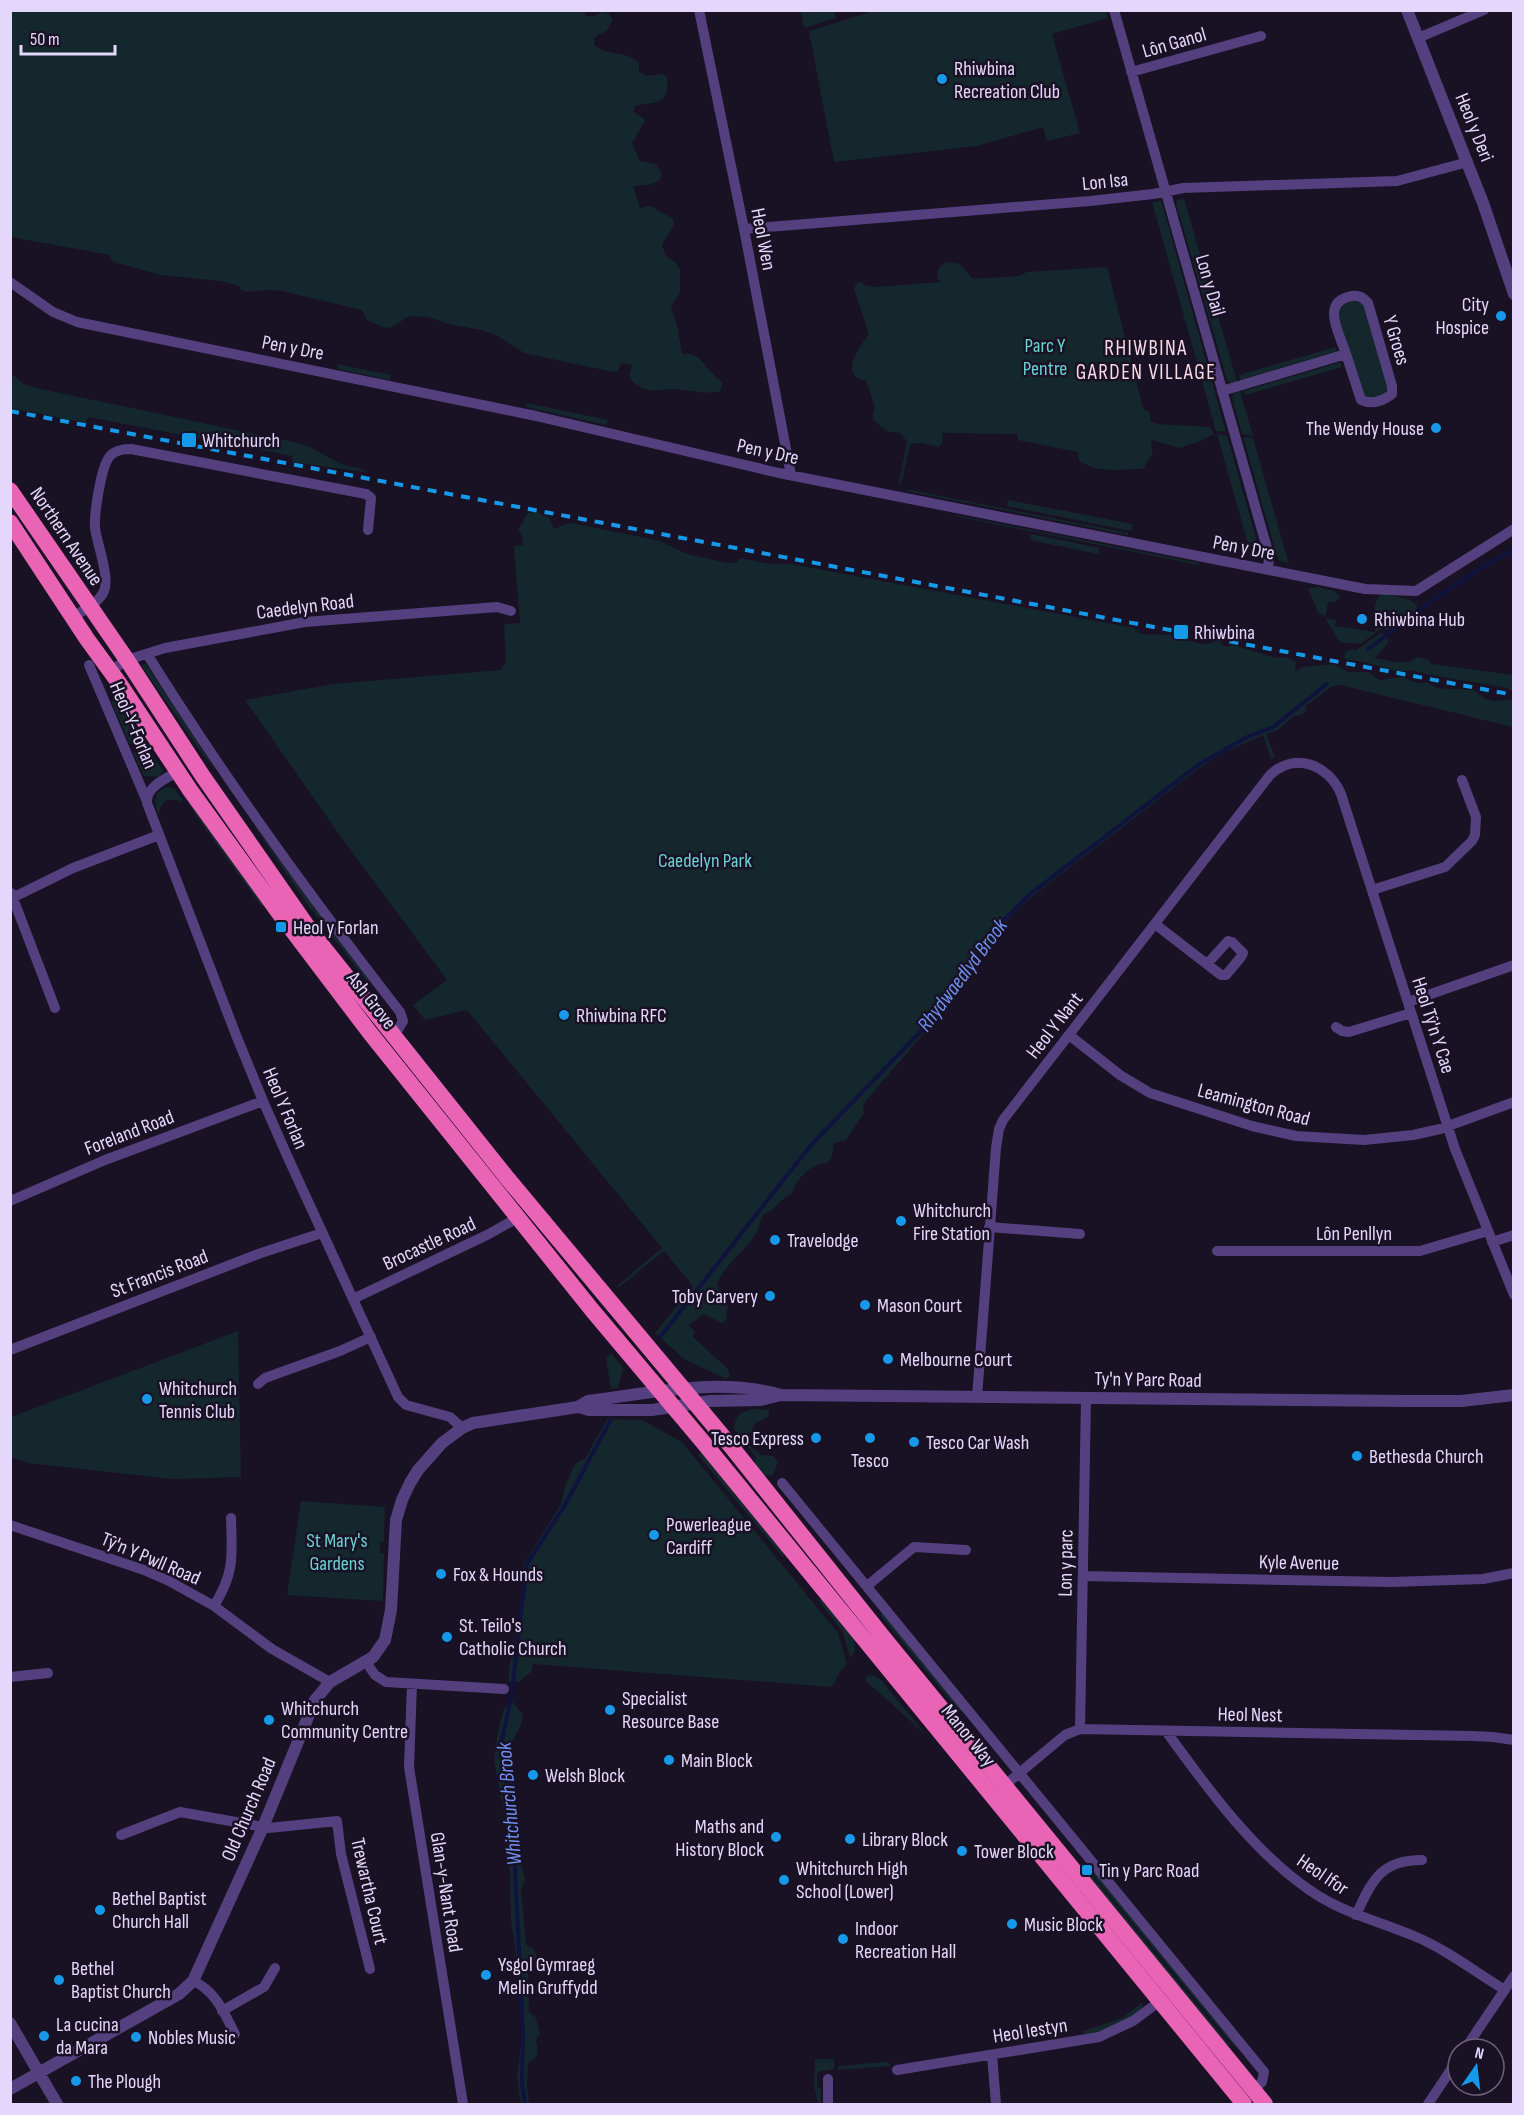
<svg xmlns="http://www.w3.org/2000/svg" width="1524" height="2115" font-family="'Sofia Sans Condensed',sans-serif">
  <style>
    .green { fill: #14272d }
    .lines { fill: none; stroke-linecap: round; stroke-linejoin: round }
    .stream { stroke: #0f133e; stroke-width: 4 }
    .minor { stroke: #54407e; stroke-width: 10 }
    .tertiary { stroke: #54407e; stroke-width: 12 }
    .trunk { stroke: #ea64b6; stroke-width: 16 }
    .rail { stroke: #1699e8; stroke-width: 4; stroke-dasharray: 9 8; stroke-linecap: butt }
    .poi-dot { fill: #1699e8; stroke: #191124; stroke-width: 2 }
    .labels { text-anchor: middle; stroke-width: 5; stroke-linejoin: round; paint-order: stroke }
    .street-label { font-size: 20px; fill: #e5d7fb; stroke: #191124 }
    .poi-label { font-size: 20px; fill: #e5d7fb; stroke: #191124; text-anchor: start }
    .park-label { font-size: 20px; fill: #6ad2d5; stroke: #191124 }
    .neighbourhood-label { font-size: 21px; letter-spacing: 1.5px; fill: #fbd9e5; stroke: #191124 }
    .water-label { font-size: 21px; font-style: italic; fill: #6f91f1; stroke: #191124 }
  </style>
  <rect width="100%" height="100%" fill="#191124"/>
  <!-- green -->
  <path class="green" d="M583,10L586,16H595L601,12L609,14L613,20L607,30L594,38V45C607,56 627,50 639,63V71L646,76L662,74L667,77C670,107 656,101 635,106L633,111L645,120L632,143L640,161L656,164L662,173L660,180L649,185L633,186L640,208L651,206L673,219L674,225L662,245L666,256L675,262L680,269V293L671,306L677,325L682,354C697,352 700,359 709,370C713,375 719,379 723,383L720,391C704,395 690,390 673,389C664,389 653,392 645,389C638,387 634,383 630,378V372L633,365L621,363L618,371L613,372L524,353L498,336L482,330L453,325L427,317L409,316L391,328L382,327L367,320L362,310L282,291L267,290L248,292L243,291L237,285L220,281L161,275L117,263L111,260L110,255L11,237V11Z
    M801,11H834L836,18L804,28Z
    M873,11H1106L1108,18L1052,34L1080,133L1047,141L1043,127L977,146L834,162L809,31Z
    M1184,199L1237,381L1230,383L1227,380L1176,203L1177,200Z
    M1160,201L1162,203L1226,432L1216,431L1152,202Z
    M947,262L960,264L973,279L1019,276L1027,272L1107,267L1143,408L1150,413V421L1157,424L1210,427L1214,434L1201,441L1179,448L1152,440L1151,446L1153,453L1143,469C1119,469 1100,474 1079,461L1078,452L1018,440L1017,434L942,433L943,442L939,447L921,443L910,444L901,485L899,482L907,442L901,433L886,431L873,420V412L875,407L866,381C838,376 859,347 869,334L854,289L856,284L861,282L864,285L876,287L940,282C935,273 937,267 947,262Z
    M1355,300L1363,304L1388,389L1383,396L1369,399L1363,395L1338,316L1340,307Z
    M1336,347L1337,351L1240,380L1239,375Z
    M1341,362L1342,367L1245,395L1243,391Z
    M337,364L391,375L390,380L338,369Z
    M10,372L22,383L32,387L293,442L308,446L341,464L365,470V472L292,462L293,456L88,417L86,423L11,408Z
    M1240,391L1253,436L1242,434L1232,398L1234,393Z
    M527,403L608,420L606,425L526,407Z
    M1217,434L1227,435L1259,549L1258,556L1251,555Z
    M1243,437L1253,438L1289,564L1278,560Z
    M906,489L1128,533V535L907,491Z
    M1008,500L1133,524L1131,531L1007,506Z
    M536,512L549,518L553,527L556,529L563,525L571,523L660,541L687,554L728,563L737,562L740,558L771,564H791L1134,628L1140,634C1150,635 1161,634 1170,635C1185,637 1202,649 1216,641L1226,647L1232,645L1277,658C1284,656 1289,658 1296,662L1295,671H1297L1301,667L1333,664L1348,672H1369L1379,680L1402,677L1417,683H1428L1437,688L1474,690L1485,699L1495,701L1513,699V727L1340,685L1332,686L1306,706V711L1301,715L1294,716L1278,730L1266,734L1275,757L1271,759L1263,735L1223,753L1198,769L1034,895L1013,913L940,1015L868,1098L863,1106L864,1113L846,1140L834,1143L832,1155L828,1163C810,1164 798,1177 792,1193C781,1198 774,1212 764,1214C759,1223 758,1232 752,1240C740,1255 723,1267 717,1285L728,1305L726,1321L721,1323L704,1314L689,1325L695,1332L693,1337L728,1369L730,1376L726,1379L684,1359L655,1333L693,1286L664,1251L618,1288L617,1286L662,1248L467,1010L425,1020L413,1005L447,980L341,837L245,700L333,684L501,670L506,661L504,624L520,623L514,546L523,545L522,536L518,530C522,524 524,518 528,513Z
    M956,515L1199,563V565L955,516Z
    M1031,534L1100,548L1098,554L1030,540Z
    M1317,587L1334,591L1341,597L1335,602H1328L1325,618L1336,620L1335,626L1375,632C1378,618 1369,602 1383,593L1410,600L1417,605L1416,611L1393,628L1386,630L1382,628L1360,644L1340,642L1323,615L1319,614L1308,589Z
    M1382,632L1388,639V643L1375,658L1397,662H1410L1416,657L1427,659L1432,664L1513,675V692L1507,688L1425,674L1411,670L1399,672L1364,662L1344,659L1345,652L1352,649L1356,650Z
    M144,664H146L211,763L205,758L141,665Z
    M114,700L163,771L158,777L144,776L133,753L143,749L139,741L130,744L111,701Z
    M168,787L175,789L183,802C171,797 160,799 159,815C153,803 153,790 168,787Z
    M183,791L265,905L262,907L202,824L181,792Z
    M252,823L370,981L368,983L305,901Z
    M238,1331L241,1477L173,1479L28,1463L11,1457V1417Z
    M611,1353L623,1368L618,1388L611,1389L606,1359Z
    M756,1409L769,1410V1416L755,1424L751,1432L748,1434L749,1445L761,1455L773,1456L778,1462L772,1476L761,1474L754,1463L756,1457L741,1439L740,1434L734,1430C734,1416 742,1410 756,1409Z
    M607,1419L642,1420L682,1442L838,1633L847,1664L840,1672L832,1687L533,1664L532,1671L519,1682H509V1668L519,1624L524,1564L561,1504L565,1487L574,1466L579,1461L585,1459Z
    M702,1452L776,1541L785,1556L783,1557L698,1455Z
    M301,1501L385,1507L384,1542H380V1553H384L383,1601L287,1595Z
    M817,1599L825,1601L854,1637L855,1650L851,1659L842,1631Z
    M884,1612L963,1710L960,1712L880,1615Z
    M867,1675L875,1676L881,1680L926,1735L865,1680Z
    M513,1702L523,1715C522,1730 510,1740 509,1752C509,1764 520,1773 514,1784L520,1859L525,1880L521,1890L526,1945L534,1949L537,1957L535,1963L528,1968L529,2012L536,2018L540,2034L536,2040C539,2053 539,2056 528,2063L527,2086L529,2104H521L517,2079L522,2034L515,1945L511,1921L509,1841L494,1760L498,1731L504,1709L509,1703Z
    M1095,1873L1241,2050L1234,2046L1093,1875Z
    M1092,1876L1232,2048L1218,2037L1089,1877Z
    M1142,2003L1143,2005C1135,2022 1101,2031 1084,2036L1083,2031L1122,2018Z
    M815,2059H834V2069L817,2072V2088H821V2104H818L814,2085Z
    M885,2062L890,2063L891,2066L837,2070L839,2066Z"/>
  <g class="lines">
    <!-- stream -->
    <path class="stream" d="M1368,649C1415,614 1460,577 1514,550
      M660,1337L811,1145L925,1027L959,984L997,927L1029,895L1198,765L1247,737L1273,727L1327,684
      M525,2104L522,2084L523,2033L514,1848L502,1740L511,1699L527,1564L565,1505L611,1419"/>
    <!-- minor -->
    <path class="minor" d="M699,10L744,229L791,475
      M1114,10L1269,555L1268,570
      M1418,38L1484,10
      M1131,72L1261,36
      M744,229L1090,201L1153,194L1183,188L1397,181L1468,162
      M10,282L53,312L77,322L536,416L779,473L1365,589L1416,591L1514,529
      M1222,391L1346,354C1339,332 1320,302 1352,296C1359,295 1363,297 1368,303L1392,386V394C1383,401 1372,405 1361,400L1346,354
      M72,617C83,611 99,603 104,591C110,577 97,544 95,528C94,514 101,466 110,456C115,450 123,449 131,449L366,494L371,498L368,530
      M147,654C224,778 310,896 400,1012L403,1021L399,1028L392,1034
      M89,665L146,799
      M110,671L127,660L165,648L305,622L497,607L511,611
      M178,771C166,779 146,786 147,803L236,1035L263,1101L289,1160L398,1397L406,1405L450,1417L462,1428
      M1372,890L1445,867L1472,841L1475,835L1476,817L1462,780
      M11,893L55,1008
      M10,899L73,868L159,835
      M1155,924L1221,975H1226L1241,957L1243,953L1232,942L1228,941L1207,964
      M1408,1002L1514,965
      M1336,1027L1342,1031L1349,1032L1411,1013
      M1069,1035L1120,1075L1150,1093L1252,1126L1296,1136L1364,1140L1413,1135L1440,1129L1514,1102
      M10,1201L105,1160L263,1101
      M989,1227L1080,1234
      M1492,1242L1514,1235
      M1217,1251H1420L1488,1231
      M353,1299L489,1234L519,1217
      M10,1350L261,1253L322,1233
      M258,1384L265,1378L340,1351L371,1337
      M977,1397L996,1148L999,1129L1003,1120L1270,775C1295,751 1329,765 1341,794L1455,1149L1514,1295
      M782,1483L1264,2072L1262,2082L1253,2090
      M10,1525L144,1570L169,1581L214,1606L272,1649L330,1682
      M1083,1576L1392,1582L1483,1579L1514,1573
      M867,1586L914,1547L966,1550
      M214,1606C235,1572 232,1556 231,1518
      M366,1662L375,1675L386,1682L504,1689
      M10,1677L48,1673
      M412,1684L409,1767L463,2104
      M1080,1729L1086,1398
      M1166,1731C1207,1788 1257,1857 1317,1895C1347,1914 1381,1922 1414,1936C1446,1949 1475,1972 1505,1990
      M1005,1785L1065,1735L1080,1729L1473,1736L1493,1737L1514,1740
      M121,1835L180,1812L269,1828L337,1821L341,1854L370,1969
      M1356,1915C1372,1881 1380,1860 1422,1860
      M193,1981C216,1991 224,2013 235,2034
      M222,2011L264,1987L275,1968
      M1465,2049L1514,1976
      M992,2055L996,2104
      M897,2070L1099,2037L1133,2021L1160,2001
      M828,2104V2079
      M1428,2104L1458,2059"/>
    <!-- tertiary -->
    <path class="tertiary" d="M1407,10L1483,203L1514,294
      M578,1407L589,1410H652L710,1401L761,1400L781,1395L1410,1401H1461L1514,1395
      M10,2023L57,2104
      M10,2089L179,1994L193,1981L263,1827L315,1700L330,1682L373,1657L385,1640L391,1610L396,1520L402,1500L410,1483L418,1470L442,1443L462,1428L473,1423L578,1407L588,1401C650,1393 720,1377 781,1395"/>
    <!-- trunk -->
    <path class="trunk" d="M10,490L127,660L202,775L312,933L508,1179L730,1445L883,1637L1265,2104
      M10,522L87,639L119,683L190,790L279,913L370,1033L592,1310L703,1442L1244,2104"/>
    <!-- rail -->
    <path class="rail" d="M10,411L1514,695"/>
  </g>
  <!-- markers -->
  <g class="poi-dot">
    <circle cx="942" cy="79" r="6"/>
    <circle cx="1501" cy="316" r="6"/>
    <circle cx="1436" cy="428" r="6"/>
    <rect x="181" y="432" width="16" height="16" rx="3"/>
    <circle cx="1362" cy="619" r="6"/>
    <rect x="1173" y="624" width="16" height="16" rx="3"/>
    <rect x="275" y="921" width="12" height="12" rx="3"/>
    <circle cx="564" cy="1015" r="6"/>
    <circle cx="901" cy="1221" r="6"/>
    <circle cx="775" cy="1240" r="6"/>
    <circle cx="770" cy="1296" r="6"/>
    <circle cx="865" cy="1305" r="6"/>
    <circle cx="888" cy="1359" r="6"/>
    <circle cx="147" cy="1399" r="6"/>
    <circle cx="816" cy="1438" r="6"/>
    <circle cx="870" cy="1438" r="6"/>
    <circle cx="914" cy="1442" r="6"/>
    <circle cx="1357" cy="1456" r="6"/>
    <circle cx="654" cy="1535" r="6"/>
    <circle cx="441" cy="1574" r="6"/>
    <circle cx="447" cy="1637" r="6"/>
    <circle cx="610" cy="1710" r="6"/>
    <circle cx="269" cy="1720" r="6"/>
    <circle cx="669" cy="1760" r="6"/>
    <circle cx="533" cy="1775" r="6"/>
    <circle cx="776" cy="1837" r="6"/>
    <circle cx="850" cy="1839" r="6"/>
    <circle cx="962" cy="1851" r="6"/>
    <rect x="1081" y="1864" width="12" height="12" rx="3"/>
    <circle cx="784" cy="1880" r="6"/>
    <circle cx="100" cy="1910" r="6"/>
    <circle cx="1012" cy="1924" r="6"/>
    <circle cx="843" cy="1939" r="6"/>
    <circle cx="486" cy="1975" r="6"/>
    <circle cx="59" cy="1980" r="6"/>
    <circle cx="44" cy="2036" r="6"/>
    <circle cx="136" cy="2037" r="6"/>
    <circle cx="76" cy="2081" r="6"/>
  </g>
  <g class="labels">
    <!-- street labels -->
    <g class="street-label">
      <text transform="translate(1174 42) rotate(-16)" y="7">Lôn Ganol</text>
      <text transform="translate(1475 127) rotate(68)" y="7">Heol y Deri</text>
      <text transform="translate(1105 181) rotate(-6)" y="7">Lon Isa</text>
      <text transform="translate(764 239) rotate(79)" y="7">Heol Wen</text>
      <text transform="translate(1211 285) rotate(74)" y="7">Lon y Dail</text>
      <text transform="translate(1397 340) rotate(73)" y="7">Y Groes</text>
      <text transform="translate(293 347) rotate(11)" y="7">Pen y Dre</text>
      <text transform="translate(768 451) rotate(12)" y="7">Pen y Dre</text>
      <text transform="translate(67 536) rotate(56)" y="7">Northern Avenue</text>
      <text transform="translate(1244 547) rotate(11)" y="7">Pen y Dre</text>
      <text transform="translate(305 606) rotate(-7)" y="7">Caedelyn Road</text>
      <text transform="translate(134 725) rotate(67)" y="7">Heol-Y-Forlan</text>
      <text transform="translate(372 1000) rotate(52)" y="7">Ash Grove</text>
      <text transform="translate(1054 1025) rotate(-52)" y="7">Heol Y Nant</text>
      <text transform="translate(1434 1025) rotate(72)" y="7">Heol Tŷ'n Y Cae</text>
      <text transform="translate(1254 1104) rotate(15)" y="7">Leamington Road</text>
      <text transform="translate(286 1108) rotate(67)" y="7">Heol Y Forlan</text>
      <text transform="translate(129 1132) rotate(-21)" y="7">Foreland Road</text>
      <text x="1354" y="1240">Lôn Penllyn</text>
      <text transform="translate(429 1243) rotate(-25)" y="7">Brocastle Road</text>
      <text transform="translate(159 1273) rotate(-21)" y="7">St Francis Road</text>
      <text transform="translate(1148 1379) rotate(1)" y="7">Ty'n Y Parc Road</text>
      <text transform="translate(151 1558) rotate(23)" y="7">Tŷ'n Y Pwll Road</text>
      <text transform="translate(1299 1562) rotate(1)" y="7">Kyle Avenue</text>
      <text transform="translate(1065 1563) rotate(-89)" y="7">Lon y parc</text>
      <text transform="translate(1250 1714) rotate(1)" y="7">Heol Nest</text>
      <text transform="translate(969 1735) rotate(51)" y="7">Manor Way</text>
      <text transform="translate(248 1809) rotate(-67)" y="7">Old Church Road</text>
      <text transform="translate(1323 1874) rotate(34)" y="7">Heol Ifor</text>
      <text transform="translate(370 1891) rotate(77)" y="7">Trewartha Court</text>
      <text transform="translate(447 1892) rotate(81)" y="7">Glan-y-Nant Road</text>
      <text transform="translate(1030 2030) rotate(-9)" y="7">Heol Iestyn</text>
    </g>
    <!-- poi labels -->
    <g class="poi-label">
      <text x="954" y="75">Rhiwbina<tspan x="954" dy="23">Recreation Club</tspan></text>
      <text x="1489" y="311" text-anchor="end">City<tspan x="1489" dy="23">Hospice</tspan></text>
      <text x="1424" y="435" text-anchor="end">The Wendy House</text>
      <text x="202" y="447">Whitchurch</text>
      <text x="1374" y="626">Rhiwbina Hub</text>
      <text x="1194" y="639">Rhiwbina</text>
      <text x="293" y="934">Heol y Forlan</text>
      <text x="576" y="1022">Rhiwbina RFC</text>
      <text x="913" y="1217">Whitchurch<tspan x="913" dy="23">Fire Station</tspan></text>
      <text x="787" y="1247">Travelodge</text>
      <text x="758" y="1303" text-anchor="end">Toby Carvery</text>
      <text x="877" y="1312">Mason Court</text>
      <text x="900" y="1366">Melbourne Court</text>
      <text x="159" y="1395">Whitchurch<tspan x="159" dy="23">Tennis Club</tspan></text>
      <text x="804" y="1445" text-anchor="end">Tesco Express</text>
      <text x="926" y="1449">Tesco Car Wash</text>
      <text x="1369" y="1463">Bethesda Church</text>
      <text x="870" y="1467" text-anchor="middle">Tesco</text>
      <text x="666" y="1531">Powerleague<tspan x="666" dy="23">Cardiff</tspan></text>
      <text x="453" y="1581">Fox &amp; Hounds</text>
      <text x="459" y="1632">St. Teilo's<tspan x="459" dy="23">Catholic Church</tspan></text>
      <text x="622" y="1705">Specialist<tspan x="622" dy="23">Resource Base</tspan></text>
      <text x="281" y="1715">Whitchurch<tspan x="281" dy="23">Community Centre</tspan></text>
      <text x="681" y="1767">Main Block</text>
      <text x="545" y="1782">Welsh Block</text>
      <text x="764" y="1833" text-anchor="end">Maths and<tspan x="764" dy="23">History Block</tspan></text>
      <text x="862" y="1846">Library Block</text>
      <text x="974" y="1858">Tower Block</text>
      <text x="796" y="1875">Whitchurch High<tspan x="796" dy="23">School (Lower)</tspan></text>
      <text x="1099" y="1877">Tin y Parc Road</text>
      <text x="112" y="1905">Bethel Baptist<tspan x="112" dy="23">Church Hall</tspan></text>
      <text x="1024" y="1931">Music Block</text>
      <text x="855" y="1935">Indoor<tspan x="855" dy="23">Recreation Hall</tspan></text>
      <text x="498" y="1971">Ysgol Gymraeg<tspan x="498" dy="23">Melin Gruffydd</tspan></text>
      <text x="71" y="1975">Bethel<tspan x="71" dy="23">Baptist Church</tspan></text>
      <text x="56" y="2031">La cucina<tspan x="56" dy="23">da Mara</tspan></text>
      <text x="148" y="2044">Nobles Music</text>
      <text x="88" y="2088">The Plough</text>
    </g>
    <!-- park labels -->
    <g class="park-label">
      <text x="1045" y="352">Parc Y<tspan x="1045" dy="23">Pentre</tspan></text>
      <text x="705" y="867">Caedelyn Park</text>
      <text x="337" y="1547">St Mary's<tspan x="337" dy="23">Gardens</tspan></text>
    </g>
    <!-- neighbourhood labels -->
    <g class="neighbourhood-label">
      <text x="1146" y="355">RHIWBINA<tspan x="1146" dy="24">GARDEN VILLAGE</tspan></text>
    </g>
    <!-- water labels -->
    <g class="water-label">
      <text transform="translate(962 975) rotate(-53)" y="7">Rhydwaedlyd Brook</text>
      <text transform="translate(509 1804) rotate(-95)" y="7">Whitchurch Brook</text>
    </g>
  </g>
  <!-- border -->
  <rect width="1524" height="2115" fill="none" stroke="#e5d7fb" stroke-width="24"/>
  <!-- north arrow -->
  <g transform="translate(1476 2067) rotate(14)"><circle r="28" fill="#191124" stroke="#6b607a" stroke-width="1.5"/>
  <path d="M0-4.5L10 22L0 15L-10 22Z" fill="#1699e8"/>
  <text y="-9" font-size="16" font-weight="bold" text-anchor="middle" fill="#e5d7fb">N</text>
  </g>
  <!-- scale -->
  <path d="M21 45v9h94v-9" fill="none" stroke="#e5d7fb" stroke-width="3"/>
  <text x="30" y="45" font-size="18" fill="#e5d7fb" stroke="#191124" stroke-width="4.5" paint-order="stroke">50 m</text>
</svg>
